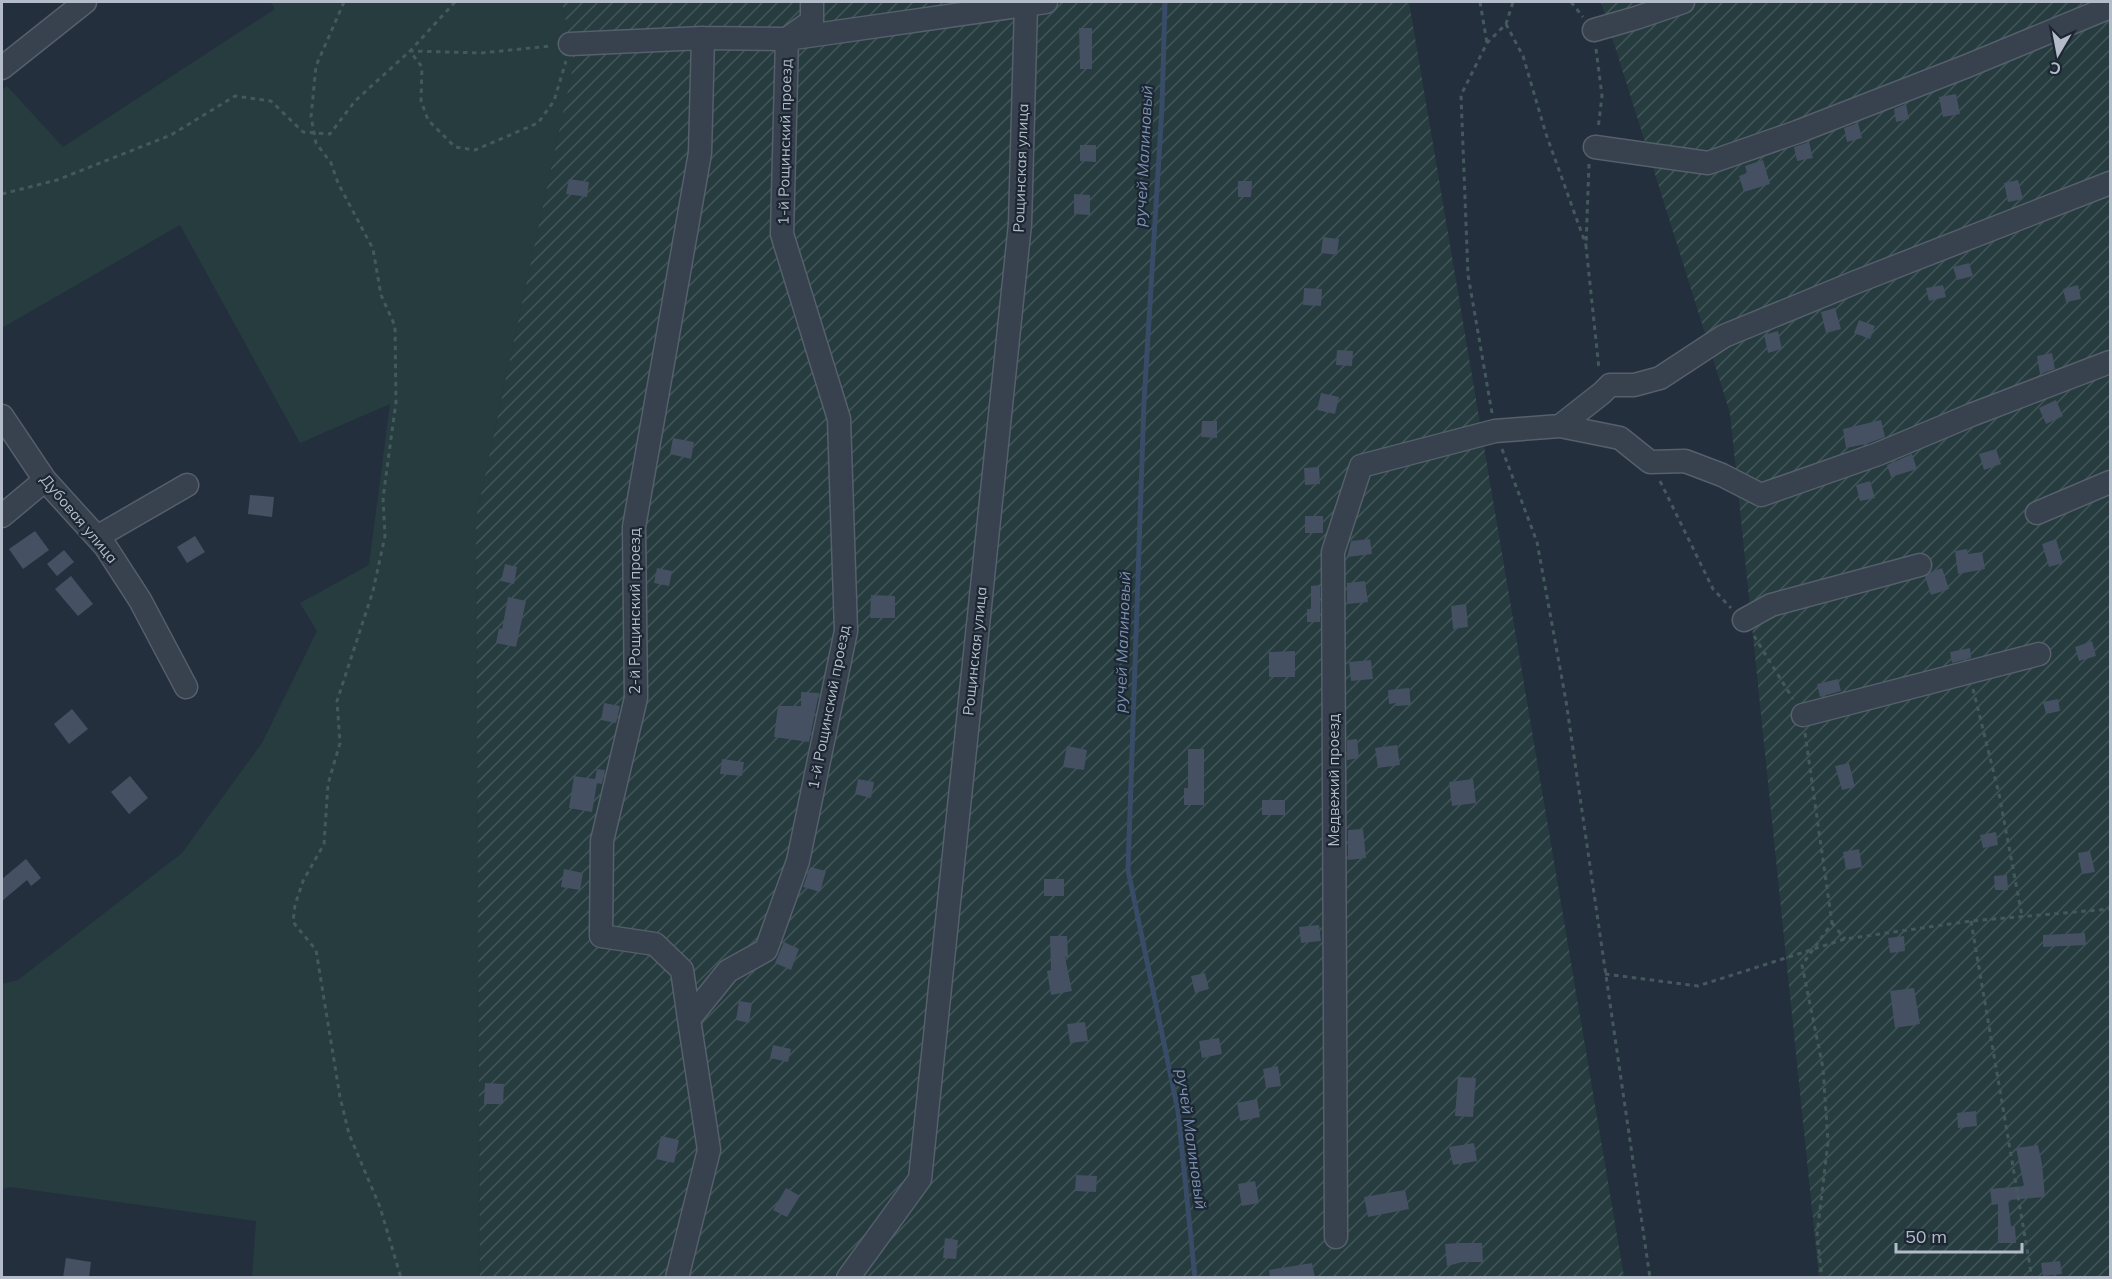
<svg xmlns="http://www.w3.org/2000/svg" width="2112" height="1279" font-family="Mulish,sans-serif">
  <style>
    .grass { fill: #263c3f }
    .garden { fill: url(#garden-furrows) }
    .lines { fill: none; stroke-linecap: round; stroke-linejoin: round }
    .stream { stroke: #394c67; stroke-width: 5 }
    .building { fill: #455162 }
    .minor-casing { stroke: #565f6c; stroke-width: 25 }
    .path { stroke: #44595c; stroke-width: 3; stroke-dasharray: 4.5 4.5; stroke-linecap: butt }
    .minor { stroke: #38414e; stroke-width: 22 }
    .labels { text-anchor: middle; stroke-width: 4.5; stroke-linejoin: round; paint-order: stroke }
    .street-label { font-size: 15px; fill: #b4bcc9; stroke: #1d2633 }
    .water-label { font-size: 16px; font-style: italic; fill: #7c92b1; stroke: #1d2633 }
  </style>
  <defs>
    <pattern id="garden-furrows" width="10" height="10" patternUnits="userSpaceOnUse" patternTransform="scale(1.5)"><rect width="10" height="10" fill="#263c3f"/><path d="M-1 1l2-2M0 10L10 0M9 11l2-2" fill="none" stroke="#435659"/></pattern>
  </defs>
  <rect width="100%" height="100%" fill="#242f3e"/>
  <!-- grass -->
  <path class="grass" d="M270,2H562L574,62L476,518L480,1277H252L256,1221L10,1187L2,1189V984L18,980L182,853L262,743L317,631L300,603L369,565L390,404L300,443L180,225L2,328V90L7,86L63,147L275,9Z"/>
  <!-- garden -->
  <path class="garden" d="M562,2H1409L1624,1277L480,1278L476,518L574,62Z
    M1601,2H2107L2110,17V1277H1819L1730,413Z"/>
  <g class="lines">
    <!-- stream -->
    <path class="stream" d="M1165,2L1162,107L1144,402L1128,870L1178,1111L1195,1278"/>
  </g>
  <!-- building -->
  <path class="building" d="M1079,28H1092V69H1080Z
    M1956,94L1960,114L1943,117L1939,97Z
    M1906,104L1909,119L1896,122L1894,109Z
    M1858,123L1862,138L1847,142L1844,128Z
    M1809,142L1813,158L1797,161L1794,147Z
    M1080,145H1096V162L1080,161Z
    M1763,160L1770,184L1744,192L1739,176L1747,173L1745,166Z
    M569,179L589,182L587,197L566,194Z
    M2018,180L2023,199L2008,202L2004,183Z
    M1238,181H1252L1251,197H1238Z
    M1074,194L1090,195V215L1074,214Z
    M1323,237L1339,239L1337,255L1321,253Z
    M1969,263L1973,276L1957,280L1953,267Z
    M1943,285L1946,297L1929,301L1926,288Z
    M2078,285L2081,299L2066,302L2063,289Z
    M1304,288L1322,289L1321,306L1303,305Z
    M1835,308L1841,329L1826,333L1821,312Z
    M1859,320L1875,326L1870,339L1854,333Z
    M1778,331L1782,349L1768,353L1764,335Z
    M1337,350L1353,351L1352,366L1336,365Z
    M2052,353L2055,369L2040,374L2037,356Z
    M1321,393L1339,397L1335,414L1317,410Z
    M2056,400L2063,416L2046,424L2039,408Z
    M1881,420L1885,437L1866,444L1846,448L1843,429Z
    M1202,421H1217V438L1201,437Z
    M673,438L694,442L691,459L670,454Z
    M1996,449L2001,464L1984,470L1979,454Z
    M1912,454L1917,469L1891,477L1887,465Z
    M1319,467L1320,484L1305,485L1304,468Z
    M1870,481L1875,498L1860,501L1856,485Z
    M250,495L274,497L272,517L248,514Z
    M1305,516H1323V533H1305Z
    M35,531L49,550L23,569L9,549Z
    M195,536L205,552L187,563L177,547Z
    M1370,539L1372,554L1347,557L1351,541Z
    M2056,539L2063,563L2049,567L2042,544Z
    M1967,549L1968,554L1982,552L1985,569L1958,574L1955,551Z
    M64,550L74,562L57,576L47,564Z
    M505,564L517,567L514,584L501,581Z
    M657,568L672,571L669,586L654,583Z
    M1942,568L1949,589L1931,595L1925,577L1931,572Z
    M71,576L93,604L78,616L55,589Z
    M1365,581L1368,602L1347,604V583Z
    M1320,585V622H1307V609H1311V586Z
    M871,595L895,596V618H870Z
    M508,597L526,601L516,647L496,643L499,628L502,629Z
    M1466,604L1468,627L1453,629L1451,606Z
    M2092,641L2096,656L2079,661L2075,647Z
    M1970,648L1971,658L1952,663L1950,652Z
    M1295,651V677H1269V652Z
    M1371,660L1373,679L1351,681L1349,662Z
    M1838,679L1841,691L1820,697L1817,684Z
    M1409,688L1411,705L1396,706V703L1389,704L1388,690Z
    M801,692L819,693L809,742L774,737L778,706H801Z
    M2058,699L2060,711L2046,714L2043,702Z
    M604,703L620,706L616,723L601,720Z
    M72,709L88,729L69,744L54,724Z
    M1357,739L1359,758L1347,760V740Z
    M1397,745L1400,765L1378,768L1375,748Z
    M1067,746L1087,750L1084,770L1063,767Z
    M1188,749H1204V805H1184V788H1188Z
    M722,759L744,762L742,776L720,774Z
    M1849,763L1855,787L1842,790L1835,766Z
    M597,769L605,770L602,784L597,783L592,812L569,808L574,776L595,779Z
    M130,776L148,798L129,814L111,792Z
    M858,779L874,782L871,798L855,794Z
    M1473,779L1476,803L1452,806L1449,782Z
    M1262,800H1285V815H1262Z
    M1363,829L1366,858L1348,860V830Z
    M1996,832L1998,845L1983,848L1980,835Z
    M1859,849L1862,867L1846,870L1843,852Z
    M2090,851L2095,872L2082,874L2078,853Z
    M26,859L41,878L31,886L27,880L2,901V879Z
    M810,867L826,871L820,892L803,887Z
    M564,869L583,873L580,890L561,887Z
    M2007,875L2008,890H1995L1994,876Z
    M1044,879H1064V896H1044Z
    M1319,925L1321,941L1301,943L1299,927Z
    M2085,933L2086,945L2043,947V935Z
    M1050,936H1067L1068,957H1065L1072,991L1051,995L1047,971L1051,970Z
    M1904,936L1905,951L1890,953L1888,938Z
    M784,942L799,949L791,970L775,963Z
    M1205,973L1209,989L1195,993L1191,976Z
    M1914,988L1920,1024L1895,1028L1890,991Z
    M739,1001L752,1003L749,1023L736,1020Z
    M1085,1022L1088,1041L1070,1043L1067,1024Z
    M1219,1038L1222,1054L1202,1058L1199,1041Z
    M773,1045L791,1049L788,1062L770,1058Z
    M1278,1066L1281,1086L1266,1088L1263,1069Z
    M1458,1077L1476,1078L1473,1117L1455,1116Z
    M485,1083L504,1084L503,1104H484Z
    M1257,1099L1260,1117L1240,1121L1237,1103Z
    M1976,1111L1977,1126L1958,1128L1957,1113Z
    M661,1136L679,1140L674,1163L656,1159Z
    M1474,1143L1477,1161L1453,1165L1449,1147Z
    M2038,1145L2042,1164L2045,1197L2008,1200L2011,1226H2015L2016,1243H1998V1204L1992,1205L1990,1189L2024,1186L2016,1148Z
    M1076,1175L1097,1176L1096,1192L1075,1191Z
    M1255,1181L1259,1203L1242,1206L1238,1184Z
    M786,1188L800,1196L787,1217L773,1210Z
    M1405,1190L1409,1209L1368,1217L1364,1197Z
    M945,1238L958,1240L956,1259L943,1258Z
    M1461,1243H1482L1483,1262H1463L1447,1266L1445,1244Z
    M66,1258L91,1262L89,1278H63Z
    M2060,1261L2062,1274L2043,1276L2041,1263Z
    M1312,1263L1315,1278H1270L1269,1270Z"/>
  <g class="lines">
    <!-- minor casing -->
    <g class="minor-casing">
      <path id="minor" d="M1594,30L1636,18L1683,2
        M570,44L703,38L787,39L1046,2
        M2,68L85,2
        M1595,147L1708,163L1797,132L1967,66L2110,7
        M2,416L45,480L105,546L140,600L186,687
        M1560,426L1620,438L1650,462L1685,461L1722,475L1761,495L1878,454L1971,415L2110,362
        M2037,513L2110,482
        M2,516L45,480
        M97,537L187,485
        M1744,620L1771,605L1920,565
        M1803,715L2039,654
        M689,1019L682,970L655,944L601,936L602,841L636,698L634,527L700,153L703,38
        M1336,1237L1333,552L1361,466L1495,431L1560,426L1602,393L1610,385H1634L1660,378L1724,336L1856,282L2110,183
        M677,1278L709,1150L689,1019L728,971L766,950L798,861L846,631L839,419L782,234L787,39L812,21V2
        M848,1278L920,1179L1020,224L1026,5L1024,2"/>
    </g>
    <!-- path -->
    <path class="path" d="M344,2L316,66L311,117L316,143L331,163L338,183L373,249L381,295L395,326L396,402L383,498L385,536L373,591L337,701L340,743L328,784L324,844L303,881L295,905L293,922L316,950L340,1097L349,1134L380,1207L401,1278
      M455,2L410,51L422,67L421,101L428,120L455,147L475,150L538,123L554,101L566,61
      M1480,2L1487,43
      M1571,2L1583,17
      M1506,24L1523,56L1546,134L1586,245
      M1596,49L1602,96L1598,129
      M1589,164L1586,246L1599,369
      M2,194L57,180L171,135L235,96L271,101L303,132L330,134L355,101L410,51L481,53L551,46
      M1492,413L1468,275L1461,95L1487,43L1506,24L1513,2
      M1502,449L1537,542L1566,701L1650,1278
      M1660,481L1713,589L1731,608
      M1754,636L1793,699
      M1973,689L1999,794L2022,916
      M1805,733L1832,923L1802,965L1823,1068L1828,1142L1817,1235L1822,1278
      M1971,921L2032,1278
      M1832,923L1845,939
      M1605,974L1698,986L1845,939L1971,921L2110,909"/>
    <!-- minor -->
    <use href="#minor" class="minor"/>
  </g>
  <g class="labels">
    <!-- street labels -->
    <g class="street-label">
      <text transform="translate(785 142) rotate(-89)" y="5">1-й Рощинский проезд</text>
      <text transform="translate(1021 168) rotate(-88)" y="5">Рощинская улица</text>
      <text transform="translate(79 519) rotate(50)" y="5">Дубовая улица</text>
      <text transform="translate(635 611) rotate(-90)" y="5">2-й Рощинский проезд</text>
      <text transform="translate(975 651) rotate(-84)" y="5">Рощинская улица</text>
      <text transform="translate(829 707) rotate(-79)" y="5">1-й Рощинский проезд</text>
      <text transform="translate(1334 780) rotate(-90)" y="5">Медвежий проезд</text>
    </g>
    <!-- water labels -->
    <g class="water-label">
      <text transform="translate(1143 156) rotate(-87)" y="6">ручей Малиновый</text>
      <text transform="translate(1122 642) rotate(-88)" y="6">ручей Малиновый</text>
      <text transform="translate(1192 1139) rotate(82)" y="6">ручей Малиновый</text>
    </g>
  </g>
  <!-- border -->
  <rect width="2112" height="1279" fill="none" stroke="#b4bcc9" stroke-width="6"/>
  <!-- north arrow -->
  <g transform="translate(2058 54) rotate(190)" stroke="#1d2633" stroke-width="4.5" paint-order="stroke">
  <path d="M0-4.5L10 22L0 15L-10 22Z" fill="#b4bcc9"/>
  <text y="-9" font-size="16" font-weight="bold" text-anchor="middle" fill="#b4bcc9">С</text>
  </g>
  <!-- scale -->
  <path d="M1896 1243v9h126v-9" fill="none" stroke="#b4bcc9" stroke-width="3"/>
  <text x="1905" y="1243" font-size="18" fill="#b4bcc9" stroke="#1d2633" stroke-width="4.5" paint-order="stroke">50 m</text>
</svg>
